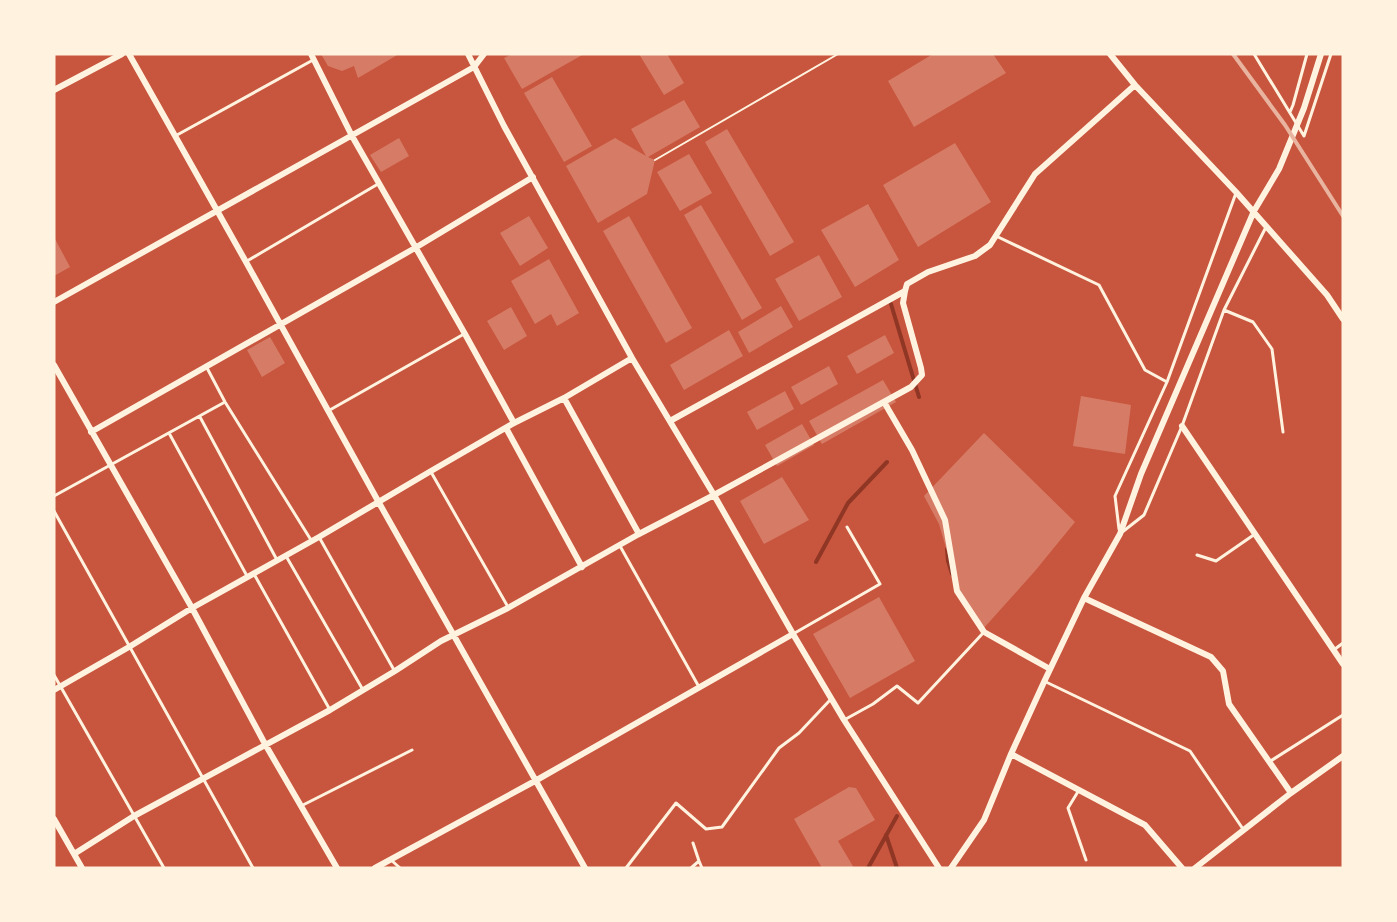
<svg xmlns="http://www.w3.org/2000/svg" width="1397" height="922" font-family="Commissioner,sans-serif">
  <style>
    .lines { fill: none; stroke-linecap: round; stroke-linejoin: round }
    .stream { stroke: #8f3625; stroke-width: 4 }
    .building { fill: #d67c66 }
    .path { stroke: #fff3e0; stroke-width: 2 }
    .service { stroke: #fff3e0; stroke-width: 3 }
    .minor { stroke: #fff3e0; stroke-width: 6 }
    .rail { stroke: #e9b49f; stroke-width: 4 }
  </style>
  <rect width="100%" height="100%" fill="#c8553d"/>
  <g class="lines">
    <!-- stream -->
    <path class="stream" d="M891,304L919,397
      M947,549L948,561L952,574
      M816,562L848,503L887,462
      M886,835L897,868
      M868,868L897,816"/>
  </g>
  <!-- building -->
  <path class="building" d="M321,54H399L358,78L354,66L342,71L328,66Z
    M512,54H584L522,89L504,58Z
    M639,54H667L684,83L664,95Z
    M933,54H993L1006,73L914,127L888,81Z
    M552,77L592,146L564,162L524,93Z
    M684,100L700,127L648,157L655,160L647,194L598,223L566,166L615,138L646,156L631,129Z
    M727,129L794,242L770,256L705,142Z
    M399,138L409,156L381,172L370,155Z
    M955,143L991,202L918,247L883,185Z
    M689,154L712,193L680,211L657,172Z
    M868,204L899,260L855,287L821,230Z
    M701,205L762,308L742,320L684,215Z
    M529,216L548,248L520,266L500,233Z
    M629,216L692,328L666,343L603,231Z
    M54,237L70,267L54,276Z
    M819,255L842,297L799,321L775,279Z
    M549,259L579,313L557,326L551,314L535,324L511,281Z
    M781,306L793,327L749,353L738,332Z
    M511,307L527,336L504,350L487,321Z
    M729,330L743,356L684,390L670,365Z
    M885,335L894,353L857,374L847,356Z
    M270,337L285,363L262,377L247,350Z
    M829,366L838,384L801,405L791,387Z
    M883,380L896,402L822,444L809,421Z
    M785,391L794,409L757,430L747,412Z
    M1081,396L1131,405L1125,454L1073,446Z
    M802,424L814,445L777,466L765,445Z
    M984,433L1075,522L1035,571L983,629L960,596L939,524L924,496Z
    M782,477L809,520L764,544L740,501Z
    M879,597L915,661L850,698L813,634Z
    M849,787L856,788L875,820L838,841L854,868H822L794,819Z"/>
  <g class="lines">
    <!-- path -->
    <path class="path" d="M655,160L838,54"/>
    <!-- service -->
    <path class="service" d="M1254,54L1304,136
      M1290,112L1293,105L1307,54
      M177,135L313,60
      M1304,136L1331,54
      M996,236L1099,285L1145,370L1167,382
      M247,261L378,184
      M1224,310L1253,322L1272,349L1283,432
      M206,366L225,402L311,540
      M328,411L464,334
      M200,417L277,560
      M169,433L247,576
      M431,472L508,607
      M54,496L225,402
      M54,511L253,868
      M1119,529L1115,496L1167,382L1236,193
      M1121,533L1144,515L1182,426L1224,310L1266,227
      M319,537L394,670
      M620,546L699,687
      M1197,555L1216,561L1255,534
      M286,556L363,690
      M254,574L330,710
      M793,634L880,584L847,527
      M1335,649L1343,643
      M54,675L164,868
      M1046,682L1190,751L1243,829
      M844,720L873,704L897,686L918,703L984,632
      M1269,762L1343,715
      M1079,790L1068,808L1086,860
      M301,806L412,750
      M693,843L699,861
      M391,860L400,868
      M626,868L676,803L706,829L722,827L779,748L799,733L831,699
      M691,868L699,861L702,868"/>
    <!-- minor -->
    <path class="minor" d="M129,54L246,262L378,501L585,868
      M311,54L352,136L465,334L514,423
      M468,54L504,126L632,358L714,495L793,634L844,720L939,868
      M1110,54L1135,85L1236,192L1327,295L1343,319
      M54,90L122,54
      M54,302L458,76L474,67L484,54
      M54,365L192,608L265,744L337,868
      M564,398L639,534
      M884,402L912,450L945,520L957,591L984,632L1050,669
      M670,421L905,291
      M1182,426L1343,664
      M506,428L582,567
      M91,432L415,248L533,177
      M1084,598L1211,657L1223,671L1229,704L1291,793
      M54,690L129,647L192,608L319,537L431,471L514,423L564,398L632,358
      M1011,754L1145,825L1182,868
      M54,819L82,868
      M74,854L134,816L330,710L395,671L441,641L508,608L639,534L714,495L911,387L922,375L921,368L903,303L905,291L907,284L928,272L975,256L990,245L1035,174L1135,85
      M375,868L535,781L793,634
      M951,868L984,820L1011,754L1044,682L1084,598L1120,534L1141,474L1254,211L1279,169L1304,108L1321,54
      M1195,868L1291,793L1343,756"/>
    <!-- rail -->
    <path class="rail" d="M1233,54L1285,125L1343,216"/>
  </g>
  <!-- border -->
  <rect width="1397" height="922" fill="none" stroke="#fff3e0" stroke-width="111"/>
</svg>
